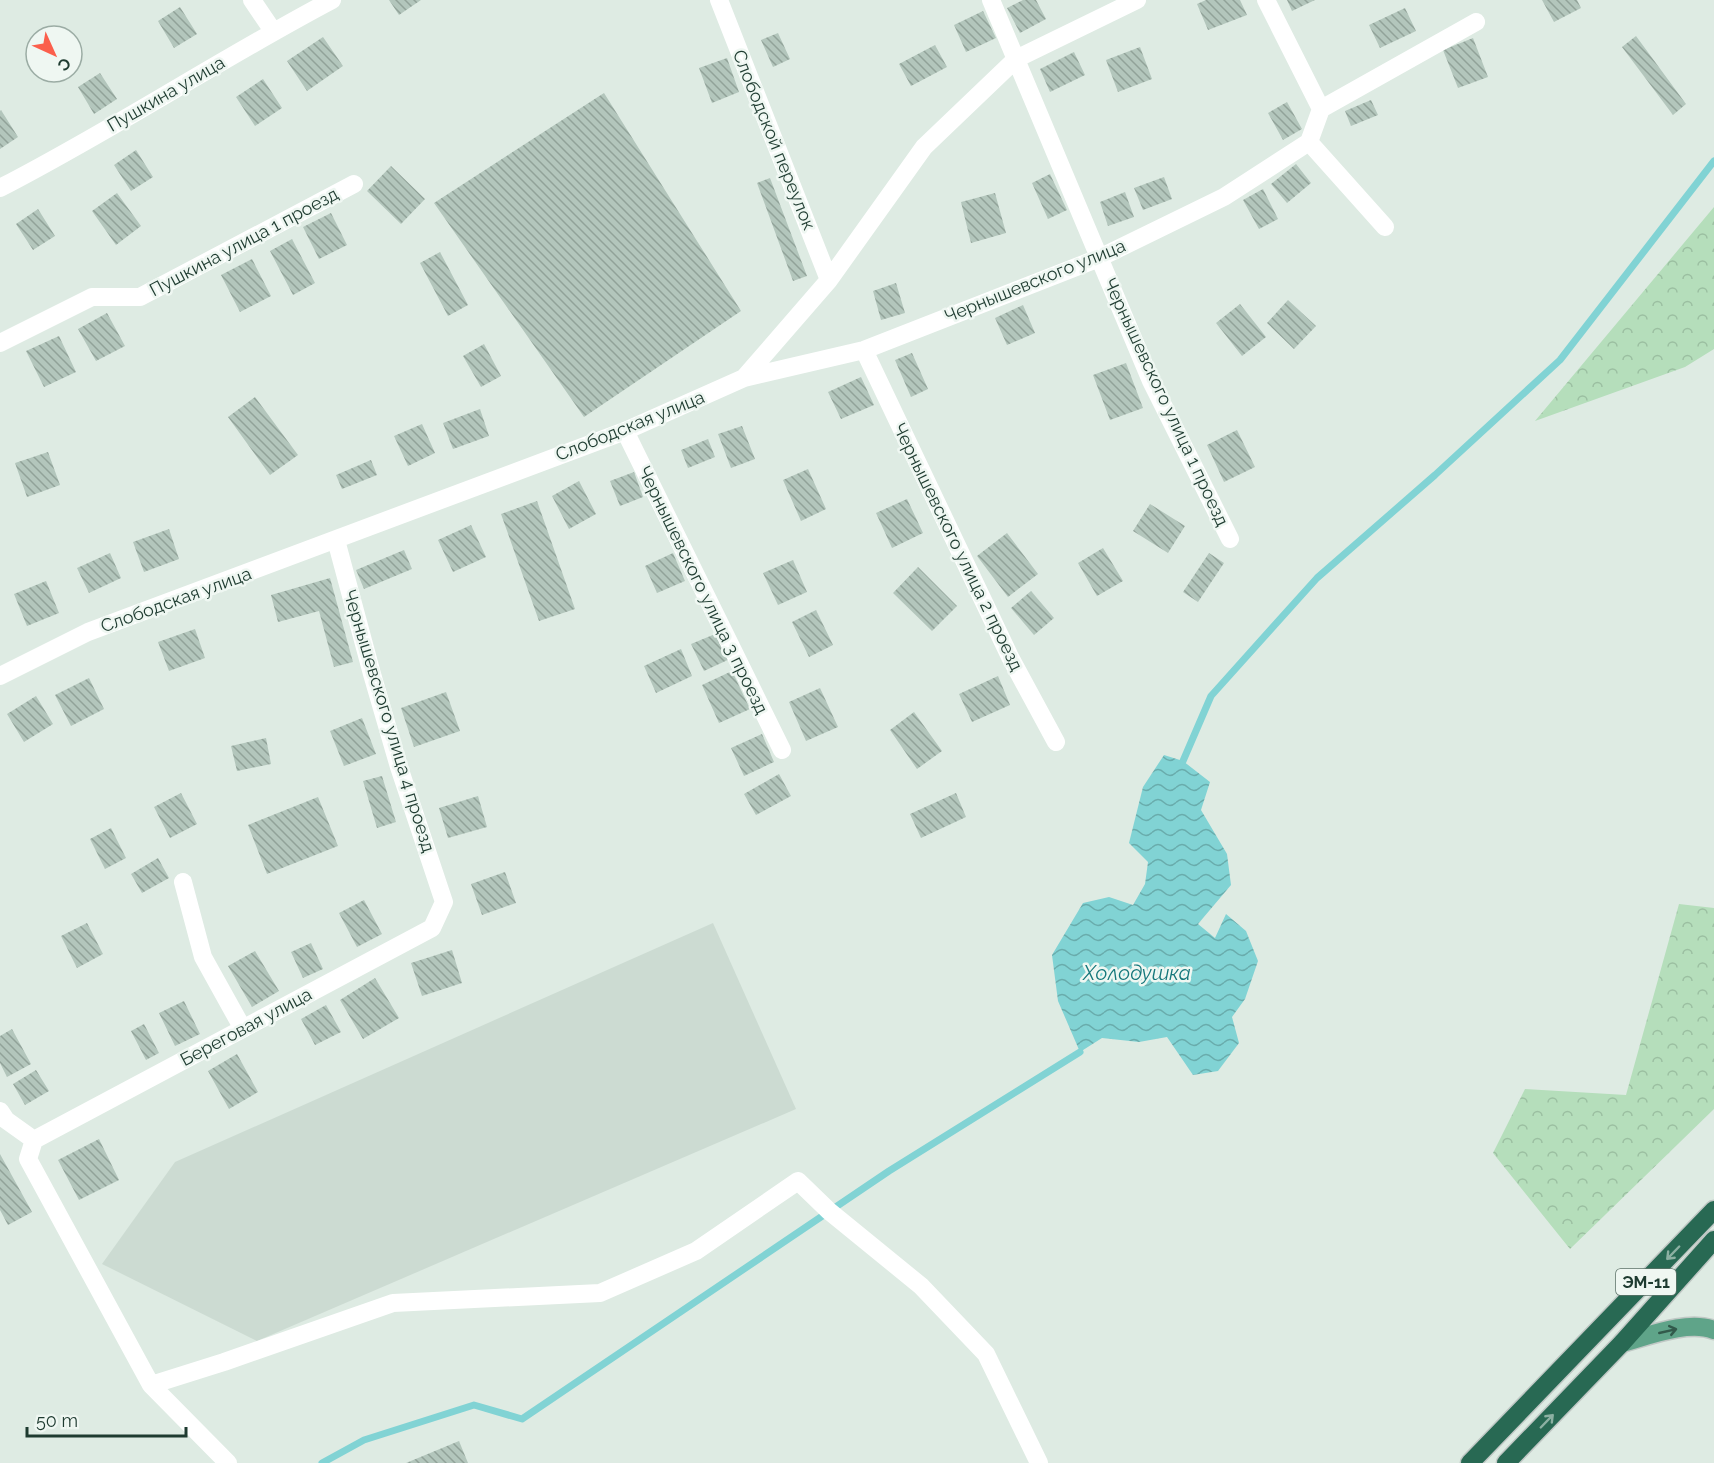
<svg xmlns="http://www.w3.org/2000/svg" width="1714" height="1463" font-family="Raleway,sans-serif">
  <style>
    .built { fill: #ccdbd2 }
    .forest { fill: url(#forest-crowns) }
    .water { fill: url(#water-waves) }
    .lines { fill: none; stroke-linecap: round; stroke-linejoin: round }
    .stream { stroke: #81d3d4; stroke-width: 7 }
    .building { fill: url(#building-back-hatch) }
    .major-casing { stroke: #c0c8c5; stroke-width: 21 }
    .highway-casing { stroke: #c0c8c5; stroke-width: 21 }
    .minor { stroke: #fff; stroke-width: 18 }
    .major { stroke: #5fa489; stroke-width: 18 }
    .highway { stroke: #286953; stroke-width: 18 }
    .oneway { stroke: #8cb0a2 }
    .oneway2 { stroke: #325a4b }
    .labels { text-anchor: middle; stroke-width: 5; stroke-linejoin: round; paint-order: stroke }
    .shield { fill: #eff7f2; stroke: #5d736a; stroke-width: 1.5 }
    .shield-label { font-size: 16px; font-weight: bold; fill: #1e3b30 }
    .street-label { font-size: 18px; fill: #1e3b30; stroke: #eff7f2 }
    .water-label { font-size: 20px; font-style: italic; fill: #15777b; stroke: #eff7f2 }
  </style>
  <defs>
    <pattern id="forest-crowns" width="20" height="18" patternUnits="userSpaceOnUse" patternTransform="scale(1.5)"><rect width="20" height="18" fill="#b5debb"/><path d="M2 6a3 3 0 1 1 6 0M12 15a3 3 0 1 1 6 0" fill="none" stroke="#9bbfa1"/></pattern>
    <pattern id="water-waves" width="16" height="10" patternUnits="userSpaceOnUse" patternTransform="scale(1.5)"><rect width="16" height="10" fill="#81d3d4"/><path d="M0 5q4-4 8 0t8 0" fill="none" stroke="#69acac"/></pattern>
    <pattern id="building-back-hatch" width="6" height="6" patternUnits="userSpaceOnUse" patternTransform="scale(1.5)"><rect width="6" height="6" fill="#b3c6bc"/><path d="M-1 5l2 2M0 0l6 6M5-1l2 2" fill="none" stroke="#91a299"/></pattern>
  </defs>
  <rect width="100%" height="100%" fill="#deebe3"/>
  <!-- built -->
  <path class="built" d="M713,923L796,1109L257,1341L102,1264L175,1162Z"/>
  <!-- forest -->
  <path class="forest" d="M1714,207V349L1685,367L1535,421Z
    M1679,904L1714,908V1109L1570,1249L1493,1153L1525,1089L1626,1095Z"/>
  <!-- water -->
  <path class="water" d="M1164,755L1183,761L1210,782L1201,810L1227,854L1231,885L1198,924L1215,938L1226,914L1246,931L1258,961L1245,999L1232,1017L1239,1043L1218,1071L1193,1075L1167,1037L1139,1042L1102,1038L1080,1052L1058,1001L1052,955L1083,903L1109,897L1133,905L1145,884L1148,862L1129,843L1143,787Z"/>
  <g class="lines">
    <!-- stream -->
    <path class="stream" d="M1183,761L1211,696L1317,578L1435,475L1560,360L1714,161
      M322,1463L364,1440L474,1405L522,1419L889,1171L1080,1052"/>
  </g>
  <!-- building -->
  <path class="building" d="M389,0H421L399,15Z
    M1023,0H1036L1046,19L1020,33L1007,8Z
    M1206,0H1240L1247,15L1208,30L1197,4Z
    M1287,0H1315L1292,11Z
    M1542,0H1577L1581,8L1554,22Z
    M180,7L197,34L174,48L158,21Z
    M1405,8L1416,31L1380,48L1369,25Z
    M983,11L996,38L966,52L954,25Z
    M778,33L790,59L773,67L761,40Z
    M1636,36L1686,104L1673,115L1622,47Z
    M323,37L343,66L307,91L287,61Z
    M1473,38L1488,77L1458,88L1443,50Z
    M935,45L947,67L911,86L899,64Z
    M1140,47L1152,79L1118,92L1106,60Z
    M1074,52L1085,75L1050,92L1040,69Z
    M727,58L739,92L712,103L699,68Z
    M100,73L117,99L94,114L78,87Z
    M263,79L282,108L255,126L236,97Z
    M604,93L741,311L584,417L434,203Z
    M1371,100L1378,115L1351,126L1345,111Z
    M1287,102L1302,129L1283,140L1268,113Z
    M1,110L18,137L0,149V111Z
    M136,150L153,177L131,191L114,165Z
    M1296,164L1311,183L1287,203L1271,184Z
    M391,166L425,199L401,224L367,191Z
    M1050,174L1067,210L1048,219L1032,183Z
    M1164,177L1172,199L1143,210L1134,188Z
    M770,178L807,276L793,281L757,183Z
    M1263,189L1278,219L1259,229L1243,200Z
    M1125,192L1134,217L1108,226L1100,202Z
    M117,193L141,226L116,245L92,211Z
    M995,193L1006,233L971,243L961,202Z
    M38,209L55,236L33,250L16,224Z
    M331,213L347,245L319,259L303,227Z
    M292,239L315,283L293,295L270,251Z
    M440,252L468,305L448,316L420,263Z
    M252,259L271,296L240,312L221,275Z
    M896,283L905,313L881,320L873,291Z
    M1288,300L1316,326L1294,349L1267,323Z
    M1240,304L1266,337L1242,356L1216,323Z
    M1023,305L1035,333L1007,345L995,318Z
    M107,313L125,346L96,361L78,329Z
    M59,336L76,372L44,387L26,351Z
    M484,344L501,376L481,387L463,356Z
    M912,353L928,389L911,397L895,360Z
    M1126,363L1143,408L1110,420L1093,375Z
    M861,377L874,405L841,419L828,392Z
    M255,397L298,455L270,475L228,417Z
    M480,409L489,436L453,449L443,423Z
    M422,424L435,453L408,466L394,436Z
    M742,426L755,459L731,468L718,434Z
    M1237,430L1255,467L1224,482L1207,445Z
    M708,439L715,457L688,468L681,450Z
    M48,452L60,485L27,497L15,463Z
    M371,460L377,475L342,489L336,475Z
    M808,469L826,509L801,521L783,480Z
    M634,472L643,497L620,506L610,481Z
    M579,481L596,514L569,529L552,496Z
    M907,499L923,533L892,548L876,513Z
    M537,501L575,609L539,621L501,514Z
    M1150,504L1185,526L1168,553L1133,531Z
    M471,525L486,557L453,572L438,540Z
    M169,529L179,559L144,572L133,542Z
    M1007,533L1038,574L1008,597L977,556Z
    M1103,548L1123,581L1097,596L1078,563Z
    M404,550L412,569L364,589L356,570Z
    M110,553L121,578L89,593L77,568Z
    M673,553L685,581L657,593L645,566Z
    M1209,553L1224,563L1198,602L1183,592Z
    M793,560L807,592L778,605L763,573Z
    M918,567L957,606L932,631L893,593Z
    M330,578L353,662L334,667L319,611L278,622L271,595Z
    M46,581L59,613L27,626L14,594Z
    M1031,591L1054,618L1034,635L1011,608Z
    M816,610L833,645L809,657L792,622Z
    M195,629L205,658L169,671L158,642Z
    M720,632L732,658L704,671L691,644Z
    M681,649L692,676L656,693L644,666Z
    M732,671L750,709L719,723L702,685Z
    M998,676L1010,705L972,722L959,694Z
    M89,678L104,709L71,726L55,695Z
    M820,688L838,727L806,741L789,702Z
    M446,692L460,731L414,747L401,708Z
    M36,696L53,724L24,742L7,714Z
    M914,712L942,751L917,769L890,730Z
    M362,718L376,754L344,766L330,731Z
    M762,734L774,762L744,776L731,748Z
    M266,738L271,764L237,771L231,746Z
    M779,774L791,796L756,815L744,794Z
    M382,776L396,822L377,828L363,781Z
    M181,793L197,824L170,838L154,807Z
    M956,793L966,817L921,838L910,814Z
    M478,796L487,827L448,838L439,808Z
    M318,797L338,846L267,874L248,825Z
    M111,828L126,858L105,869L90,839Z
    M158,858L169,878L142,893L131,874Z
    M505,872L516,903L482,915L471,884Z
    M364,900L382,934L357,947L339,913Z
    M87,923L103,954L77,968L61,936Z
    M311,943L323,969L303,978L291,952Z
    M452,950L462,983L422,996L411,963Z
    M255,951L279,991L252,1007L228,966Z
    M375,978L399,1018L363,1039L340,1000Z
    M184,1001L200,1034L175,1046L159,1013Z
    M326,1005L341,1032L315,1045L301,1019Z
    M144,1024L159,1053L146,1060L131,1031Z
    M12,1029L31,1064L7,1077L0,1063V1036Z
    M237,1054L258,1092L229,1109L208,1071Z
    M36,1070L49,1091L25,1105L13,1084Z
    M99,1139L119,1180L79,1200L58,1160Z
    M0,1154L32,1212L8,1225L0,1210Z
    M459,1441L468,1463H406Z"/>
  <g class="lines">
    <!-- major casing -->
    <g class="major-casing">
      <path id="major" d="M1622,1343C1648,1336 1688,1320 1714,1330"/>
    </g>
    <!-- highway casing -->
    <g class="highway-casing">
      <path id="highway" d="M1470,1463L1714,1210
        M1506,1463L1622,1343L1714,1240"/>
    </g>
    <!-- minor -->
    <path class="minor" d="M252,0L273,31
      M719,0L829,280
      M991,0L1151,381L1230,539
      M1266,0L1321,109L1309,142L1385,227
      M1321,109L1476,22
      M0,188C113,130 220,59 332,0
      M0,343L92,297H140L354,184
      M864,350L1010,657L1056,742
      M744,378L864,350L1099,258L1224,197L1309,142
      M625,431L782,750
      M0,676L88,632L625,431L744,378L829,280L924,147L1016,59L1137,0
      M183,882L203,957L243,1029
      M0,1111L6,1120L34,1140
      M34,1140L28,1159L151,1385L224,1362L393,1303L600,1293L696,1251L798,1181L829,1211L921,1286L986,1354L1039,1463
      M34,1140L432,928L444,902L399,767L372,674L336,540
      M151,1385L228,1463"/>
    <!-- major -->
    <use href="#major" class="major"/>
    <!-- highway -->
    <use href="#highway" class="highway"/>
  </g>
  <!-- one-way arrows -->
  <defs><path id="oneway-shaft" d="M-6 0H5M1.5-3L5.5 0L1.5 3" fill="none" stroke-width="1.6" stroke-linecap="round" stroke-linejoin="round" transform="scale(1.5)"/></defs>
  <g class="oneway">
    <use href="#oneway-shaft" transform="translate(1673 1253) rotate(134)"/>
    <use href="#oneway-shaft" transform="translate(1547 1421) rotate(-46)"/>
  </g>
  <use class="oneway2" href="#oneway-shaft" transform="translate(1668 1331) rotate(-13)"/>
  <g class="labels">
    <!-- shield labels -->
    <rect class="shield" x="1616" y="1269" width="60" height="26" rx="4.5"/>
    <g class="shield-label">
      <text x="1646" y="1288">ЭМ-11</text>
    </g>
    <!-- street labels -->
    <g class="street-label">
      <text transform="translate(166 94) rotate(-30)" y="6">Пушкина улица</text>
      <text transform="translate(774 140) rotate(68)" y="6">Слободской переулок</text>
      <text transform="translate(244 242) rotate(-28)" y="6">Пушкина улица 1 проезд</text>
      <text transform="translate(1035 281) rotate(-22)" y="6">Чернышевского улица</text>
      <text transform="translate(1166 402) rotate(65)" y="6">Чернышевского улица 1 проезд</text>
      <text transform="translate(630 426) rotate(-22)" y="6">Слободская улица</text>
      <text transform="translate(958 547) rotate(64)" y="6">Чернышевского улица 2 проезд</text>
      <text transform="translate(703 590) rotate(64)" y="6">Чернышевского улица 3 проезд</text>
      <text transform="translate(176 600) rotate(-20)" y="6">Слободская улица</text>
      <text transform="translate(389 721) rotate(73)" y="6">Чернышевского улица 4 проезд</text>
      <text transform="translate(246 1027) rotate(-28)" y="6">Береговая улица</text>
    </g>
    <!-- water labels -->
    <g class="water-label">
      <text x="1137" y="980">Холодушка</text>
    </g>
  </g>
  <!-- north arrow -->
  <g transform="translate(54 54) rotate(135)"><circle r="28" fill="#eff7f2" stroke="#9baca4" stroke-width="1.5"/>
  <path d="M0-4.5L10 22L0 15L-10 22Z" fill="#fb5f4c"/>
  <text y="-9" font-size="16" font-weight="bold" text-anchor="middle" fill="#1e3b30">С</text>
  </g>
  <!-- scale -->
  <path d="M27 1427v9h159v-9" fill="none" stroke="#1e3b30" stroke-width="3"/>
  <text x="36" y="1427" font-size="18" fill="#1e3b30" stroke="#eff7f2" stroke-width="4.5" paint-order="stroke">50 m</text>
</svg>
